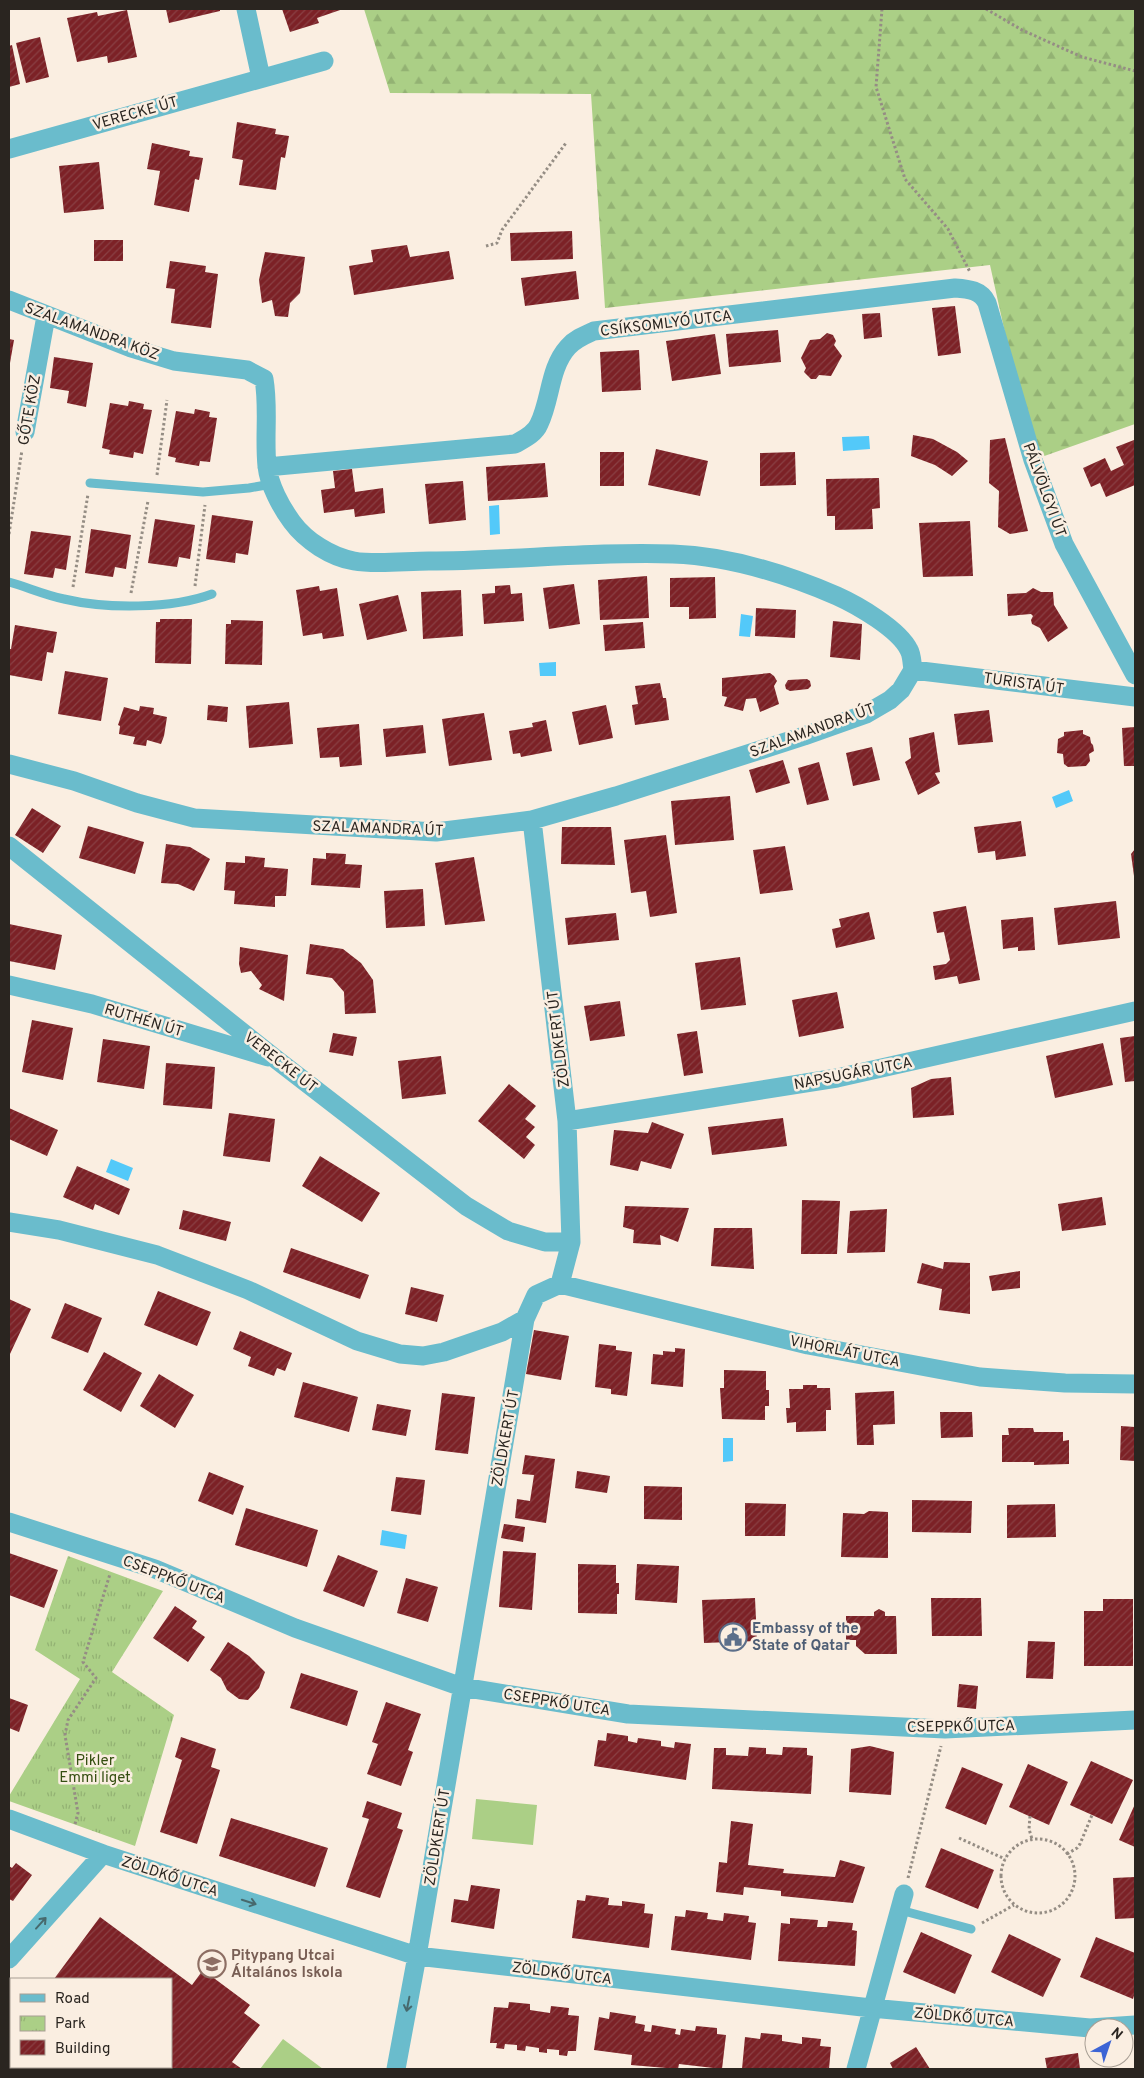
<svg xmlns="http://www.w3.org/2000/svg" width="1144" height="2078" font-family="Overpass,sans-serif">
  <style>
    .forest { fill: url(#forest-firs) }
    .park { fill: url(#park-tufts) }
    .garden { fill: #abcf86 }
    .water { fill: #53c9f9 }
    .building { fill: url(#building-hatch) }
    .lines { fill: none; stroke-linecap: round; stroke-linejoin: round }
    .path { stroke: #958d84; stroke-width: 3; stroke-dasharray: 2.5 2.5; stroke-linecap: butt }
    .service { stroke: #6abccc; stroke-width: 9 }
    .minor { stroke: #6abccc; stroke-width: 19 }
    .oneway { stroke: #47696d }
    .labels { text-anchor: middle; stroke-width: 5; stroke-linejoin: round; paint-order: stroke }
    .street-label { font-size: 15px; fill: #2a2520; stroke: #faeee1 }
    .service-label { font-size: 15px; font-weight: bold; fill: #4e5e75; stroke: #faeee1; text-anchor: start }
    .park-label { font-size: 15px; fill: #354f11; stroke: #faeee1 }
    .education-label { font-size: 15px; font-weight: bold; fill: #785e54; stroke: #faeee1; text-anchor: start }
  </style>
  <defs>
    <pattern id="forest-firs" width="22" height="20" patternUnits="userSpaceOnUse" patternTransform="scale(1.25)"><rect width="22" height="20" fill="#abcf86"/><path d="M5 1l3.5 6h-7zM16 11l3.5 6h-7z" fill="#93b273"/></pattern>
    <pattern id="park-tufts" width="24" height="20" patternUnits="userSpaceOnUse" patternTransform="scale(1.25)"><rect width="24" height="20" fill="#abcf86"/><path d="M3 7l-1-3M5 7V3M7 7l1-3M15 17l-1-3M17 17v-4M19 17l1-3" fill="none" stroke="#93b273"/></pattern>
    <pattern id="building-hatch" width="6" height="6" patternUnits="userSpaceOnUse" patternTransform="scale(1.25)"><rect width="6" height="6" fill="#7c2126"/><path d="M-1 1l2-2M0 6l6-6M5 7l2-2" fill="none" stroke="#894044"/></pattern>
  </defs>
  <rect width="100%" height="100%" fill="#faeee1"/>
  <!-- forest -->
  <path class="forest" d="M364,9H1135V424L1033,460L990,265L605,308L591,94L390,93Z"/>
  <!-- park -->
  <path class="park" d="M68,1556L163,1591L112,1672L174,1715L135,1846L9,1801V1796L80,1679L35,1650Z"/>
  <!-- garden -->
  <path class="garden" d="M476,1799L537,1805L533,1845L472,1839Z
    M283,2039L323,2069H260Z"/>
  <!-- water -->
  <path class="water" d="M869,436L870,449L843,451L842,437Z
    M499,505L500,534L490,535L489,506Z
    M741,614L753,616L750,637L739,636Z
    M556,662V676H540L539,663Z
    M1069,790L1073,801L1056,808L1052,797Z
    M111,1159L133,1168L128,1181L106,1172Z
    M723,1438H733V1461L723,1462Z
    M382,1530L407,1535L405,1549L380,1545Z"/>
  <!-- building -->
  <path class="building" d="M166,9H220V11L169,23Z
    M282,9H343L317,18L319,23L290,32Z
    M127,10L137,57L108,63L107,56L77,62L67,18L97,12L98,16Z
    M40,37L49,77L26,83L16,43Z
    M12,45L20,84L9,87V46Z
    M237,122L276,129L275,134L289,136L285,158L281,157L276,190L239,185L243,160L232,158Z
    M152,143L190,151L189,156L203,158L199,180L195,179L189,212L154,205L160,171L147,169Z
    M99,162L104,209L64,213L59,166Z
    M572,231L573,259L511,261L510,233Z
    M94,240H123V261H94Z
    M407,245L410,257L449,251L454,279L354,295L349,266L373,262L371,250Z
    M265,252L305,257L300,293L290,303L288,317L275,316L272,300L262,303L259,280Z
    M170,261L206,266L205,272L218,274L211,328L171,323L175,289L166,288Z
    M576,271L579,299L525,306L521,278Z
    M955,306L961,353L938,356L932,308Z
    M880,313L882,337L864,339L862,314Z
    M778,330L781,362L729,367L726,334Z
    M827,333L833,335L836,341L834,345L842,356L831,376L819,375L816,379H811L804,372L806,368L801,358L810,340L820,339Z
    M715,334L721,374L672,381L666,341Z
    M9,339L14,340L10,363H9Z
    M639,350L641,390L602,392L600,352Z
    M54,357L93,363L86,407L67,403L69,391L50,388Z
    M129,401L144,404L143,409L152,410L143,454L134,452L133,458L109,454L110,450L102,448L110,403L128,406Z
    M195,409L210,412L209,417L217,418L210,462L200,461L199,466L175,462L176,458L168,456L176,411L194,414Z
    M913,435L933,439L957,452L968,461L952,476L935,465L911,456Z
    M1005,438L1028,531L1010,534L998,527L999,491L989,483L990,440Z
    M1134,440L1135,485L1106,497L1100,483L1091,487L1083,468L1105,458L1111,471L1124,465L1116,447Z
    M656,449L708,461L700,496L648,485Z
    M600,452H624V486H600Z
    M795,452L796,485L760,486V453Z
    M545,463L548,497L488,501L486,467Z
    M352,469L355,492L383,488L385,513L355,517L354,509L324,513L321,490L335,488L333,471Z
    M879,478L880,508L872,509L873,529L835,530V516H827L826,479Z
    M463,481L466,520L429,524L425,484Z
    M212,515L253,521L248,555L236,553L235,563L206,559Z
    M155,519L195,525L190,559L179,557L177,567L148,563Z
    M970,521L973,576L923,577L919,523Z
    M91,529L131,535L126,569L115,567L113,577L85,573Z
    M31,531L71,536L66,570L55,568L53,578L24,574Z
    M647,576L649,618L600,620L598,580Z
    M715,577L716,618L689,619V607H670V578Z
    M574,584L580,624L549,629L543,588Z
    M510,585L511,594L522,593L524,621L484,624L482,594L495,593V586Z
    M319,586L320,591L337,588L344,636L323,639L322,633L303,636L296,590Z
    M1033,588L1041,592H1053L1054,605L1068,628L1048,642L1040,628L1032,624L1031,620L1033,616L1031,614L1008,616L1007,594L1026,593Z
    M461,590L463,636L423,639L421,592Z
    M398,595L407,631L367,640L359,604Z
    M756,608L796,610L795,638L755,636Z
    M160,619H192L191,664L155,663L156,622H160Z
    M231,620L263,621L262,665L225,664L226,624H231Z
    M833,621L862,624L860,660L830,657Z
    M643,622L645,648L605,651L603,625Z
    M15,625L57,632L53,653L47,652L42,681L9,675V649H11Z
    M65,671L108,678L101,721L58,714Z
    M770,673L774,676L777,681L774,686L779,704L760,712L756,698L746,699L743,711L724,706L727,697L722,696V678Z
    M807,679L810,681L811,686L808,689L790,691L786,689L785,685L788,680Z
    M660,683L663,698H666L669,720L635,725L632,705L638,704L635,686Z
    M289,702L293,744L249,748L246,706Z
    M208,705L228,707L227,722L207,720Z
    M606,705L613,738L579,745L572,712Z
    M140,706L154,708L153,714L167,717L164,736L161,744L147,740L146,746L133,744L135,737L119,734L120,726L118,725L124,707L139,711Z
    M989,710L993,742L958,745L954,714Z
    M484,713L492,760L449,766L442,719Z
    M546,720L552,751L521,757L520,753L513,754L509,731L533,727L532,723Z
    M359,724L362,765L340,767L339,757L320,758L317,728Z
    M423,725L426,753L386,757L383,729Z
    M1135,727V766H1124L1122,728Z
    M1083,730V734L1090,737L1091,743L1093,745L1094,751L1089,754L1090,761L1086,766L1068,767L1064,764L1063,754L1057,753L1058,739L1064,736V732Z
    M934,732L940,772L935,773L940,783L918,795L905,762L911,758L909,738Z
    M872,747L880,780L853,786L846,753Z
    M783,760L790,783L756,793L749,770Z
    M819,762L829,800L807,805L798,768Z
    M730,796L734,840L675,845L671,801Z
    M32,808L61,826L43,853L15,835Z
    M1021,821L1026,856L996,860L995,851L978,853L974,827Z
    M88,826L144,842L135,874L79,858Z
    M562,827H611L615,865L561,864Z
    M666,835L677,913L650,917L646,891L631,893L624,840Z
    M166,844L190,847L210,859L194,891L178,884L161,883Z
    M785,846L793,890L760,894L753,850Z
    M1135,849V876H1134L1131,854Z
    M326,853L346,854L345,864L362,865L360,888L311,885L313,858L326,859Z
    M245,856L265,858L264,867L288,869L286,896H275V907L234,904L235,891L224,890L226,862L245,863Z
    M474,857L485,921L445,925L435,863Z
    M423,889L425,926L386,928L384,891Z
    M1116,901L1120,938L1058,945L1054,908Z
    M966,906L980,980L959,984L957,976L935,980L933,966L946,964L950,960L944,932L937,933L933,912Z
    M869,912L875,939L836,948L832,929L841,927L839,919Z
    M616,913L619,940L568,945L565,918Z
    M1033,917L1035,950L1018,951V947L1003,949L1001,920Z
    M9,924L62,935L55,970L9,961Z
    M310,944L343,949L361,963L373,980L376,1013L345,1014L344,992L332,978L306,974Z
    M240,947L288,955L284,1001L259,989L262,985L251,971L241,973L239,964Z
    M740,957L746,1005L701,1010L695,963Z
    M837,992L844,1028L799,1037L792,1000Z
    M620,1001L625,1036L590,1041L584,1006Z
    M32,1020L73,1028L63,1080L22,1072Z
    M697,1031L703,1073L684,1076L677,1034Z
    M333,1033L357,1037L353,1056L329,1052Z
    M1135,1036V1081L1125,1082L1120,1038Z
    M103,1039L150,1046L144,1089L97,1082Z
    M1103,1043L1113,1085L1055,1098L1046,1056Z
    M441,1056L446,1094L402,1099L398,1061Z
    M166,1063L215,1067L212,1109L163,1105Z
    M951,1077L954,1115L913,1118L911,1088L931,1079Z
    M509,1084L536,1106L525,1119L535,1127L526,1137L535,1145L524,1159L478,1121Z
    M9,1108L58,1130L47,1156L9,1139Z
    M229,1113L275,1119L270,1162L223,1156Z
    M783,1118L787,1146L712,1155L708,1127Z
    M652,1122L684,1134L671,1169L641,1161L638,1171L610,1165L614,1130L648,1133Z
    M320,1156L380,1193L362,1222L302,1186Z
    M77,1166L130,1189L119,1215L95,1204L93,1210L63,1197Z
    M1102,1197L1106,1225L1062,1231L1058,1204Z
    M802,1200L840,1201L837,1254H801Z
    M625,1206L689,1208L678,1242L660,1235L661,1245L633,1243L634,1230L623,1227Z
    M887,1209L885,1252L847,1253L850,1211Z
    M183,1210L231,1222L226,1241L179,1229Z
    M714,1228H752L754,1269L711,1266Z
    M291,1248L369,1275L360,1299L283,1272Z
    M944,1262L970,1263V1314L939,1310L942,1289L917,1283L922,1263L943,1269Z
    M1020,1271V1288L992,1291L989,1276Z
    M411,1287L444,1295L437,1322L405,1314Z
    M158,1291L211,1312L197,1346L144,1325Z
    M9,1299L31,1309L10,1354L9,1353Z
    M65,1303L102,1318L88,1353L51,1338Z
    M534,1330L569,1336L561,1380L526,1374Z
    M240,1331L292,1353L285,1371L277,1368L274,1376L248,1366L251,1357L233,1349Z
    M599,1344L616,1346V1350L632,1352L627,1396L611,1394V1389L595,1387Z
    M675,1348L685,1349L683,1387L651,1384L653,1354L663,1355V1351L675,1352Z
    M104,1352L142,1373L121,1412L83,1390Z
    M724,1370L766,1371V1390H769V1406H765V1420L722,1419L720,1388H724Z
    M159,1374L194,1395L175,1428L140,1406Z
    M303,1382L358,1397L349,1432L294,1417Z
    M803,1385H817V1388H830L831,1410H826V1431L796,1432V1422L787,1423L786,1408H790L789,1389H803Z
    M894,1391L895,1424L873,1425L874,1445H857L855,1393Z
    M442,1393L475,1397L468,1454L435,1450Z
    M377,1404L411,1410L406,1436L372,1430Z
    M940,1412H972L973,1437L941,1438Z
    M1121,1426L1135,1427V1461L1120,1460Z
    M1008,1428H1033L1034,1432H1063V1441L1069,1440V1464L1034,1465V1462H1002V1435H1009Z
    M525,1455L555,1459L546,1523L515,1518L517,1499L530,1501L534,1475L522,1474Z
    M577,1471L610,1476L607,1493L575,1488Z
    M209,1472L244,1486L233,1515L198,1501Z
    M396,1477L425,1480L421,1515L391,1511Z
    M644,1486L682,1487V1520L644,1519Z
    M912,1500L972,1501L971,1533L912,1532Z
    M745,1503L786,1504L785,1536H745Z
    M1055,1504L1056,1537L1007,1538V1505Z
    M246,1508L318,1530L307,1567L235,1545Z
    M869,1511L888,1512V1558L841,1557L843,1513L864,1514Z
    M504,1524L525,1527L523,1542L501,1538Z
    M503,1551L536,1553L532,1610L499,1607Z
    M9,1553L58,1570L44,1608L9,1595Z
    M338,1555L378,1571L364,1607L323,1591Z
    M578,1564L616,1565V1583H619V1594H617V1614L578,1613Z
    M637,1564L679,1566L677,1603L635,1600Z
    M406,1578L438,1587L428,1622L397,1613Z
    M755,1598L757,1641L704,1643L702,1600Z
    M931,1598H981L982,1636H932Z
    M1103,1599H1133V1666H1084V1611H1103Z
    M175,1606L197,1621L192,1628L205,1637L188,1662L153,1638Z
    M879,1609L885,1612V1616H896L897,1654H865L856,1646V1640H846V1616H874V1612Z
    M1028,1641L1055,1642L1053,1679L1026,1678Z
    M228,1642L249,1656L265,1672L259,1688L248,1700L239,1699L227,1690L221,1678L210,1670Z
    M301,1673L358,1691L347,1726L290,1708Z
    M959,1684L978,1686L976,1709L957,1707Z
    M9,1698L28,1705L19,1732L9,1728Z
    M386,1702L421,1714L408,1750L413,1752L401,1786L367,1774L378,1744L372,1742Z
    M607,1733L628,1736V1741L637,1743L638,1738L661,1741V1746L674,1748L675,1742L691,1744L686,1780L594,1766L598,1740L606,1741Z
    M181,1737L216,1749L211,1767L220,1770L197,1844L160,1832L182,1760L175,1757Z
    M870,1746L894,1752L891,1795L849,1792L851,1749Z
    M749,1747L766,1748V1754L782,1755L783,1747L807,1748V1755L813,1756L811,1794L712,1789L714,1748H726V1755L748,1756Z
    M1091,1761L1133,1780L1112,1824L1070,1805Z
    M1028,1764L1068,1782L1049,1825L1009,1807Z
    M962,1767L1003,1784L986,1825L945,1808Z
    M367,1801L402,1813L397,1828L403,1830L380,1898L346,1887L369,1819L362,1817Z
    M1135,1804V1847L1119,1840Z
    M231,1818L328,1848L315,1887L219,1856Z
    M731,1821L753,1824L748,1865L784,1869L783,1873L835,1877L840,1860L865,1867L853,1903L781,1896V1891L744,1887L743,1895L716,1892L719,1862L727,1863Z
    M941,1848L994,1870L978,1909L925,1887Z
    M16,1863L32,1875L13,1901L9,1899V1866L12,1868Z
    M1135,1877V1918L1115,1919L1113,1878Z
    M471,1885L500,1889L494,1929L451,1922L454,1899L468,1901Z
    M586,1895L609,1898L608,1905L622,1906V1901L645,1904L644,1913L653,1914L649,1948L572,1938L577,1900L585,1901Z
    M686,1910L708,1913L707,1919L723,1921L724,1913L749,1916L748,1922L756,1923L751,1960L671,1950L675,1916L685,1917Z
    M100,1917L192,1985L203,1970L250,2005L244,2013L260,2025L232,2062L242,2069H153L150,2067H171V1979H54Z
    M790,1918L818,1920L817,1927H827L828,1921L853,1923L852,1930L857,1931L855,1966L778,1961L781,1923L790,1924Z
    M921,1932L972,1955L955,1994L903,1972Z
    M1009,1934L1061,1959L1043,1997L991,1972Z
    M1096,1937L1135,1953V1992L1133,1999L1080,1977Z
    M509,2002L530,2004V2010L550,2013L551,2006L569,2008L568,2015L579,2016L576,2051H568L567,2056L559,2055V2050L547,2049V2053L539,2052V2048L526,2046L525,2051L517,2050V2045L505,2044L504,2049L496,2048L497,2043H490L494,2007L508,2008Z
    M610,2012L636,2016L635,2023L645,2025L644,2031L651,2032L652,2025L676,2029L675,2034L680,2035L681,2029L695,2031L696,2026L717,2028V2034L726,2035L722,2069L679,2064L678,2069L631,2065L632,2055L594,2050L599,2017L609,2019Z
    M761,2033L782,2035V2041L802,2044V2037L821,2039L820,2046L831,2047L829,2069H742L745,2037L760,2039Z
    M916,2047L930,2069H893L890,2063Z
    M9,2049L11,2050V2067H33L37,2069H9Z
    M1078,2053L1080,2069H1047L1045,2058Z"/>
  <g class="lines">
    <!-- path -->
    <path class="path" d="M882,9L876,87L905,179L948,229L970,272
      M986,9L1022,30L1082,57L1135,71
      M486,246L497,243L502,230L566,143
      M157,475L167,400
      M9,534L22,450
      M195,586L205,505
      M73,587L88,494
      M131,593L148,501
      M1030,1816L1029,1829L1032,1839
      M75,1824L78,1813L65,1735L68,1720L96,1678L83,1662L110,1574
      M959,1838L1005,1859
      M1001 1876a37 37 0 1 1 74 0a37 37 0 1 1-74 0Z
      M1067,1854L1077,1848L1080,1844L1092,1815
      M908,1878L941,1746
      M982,1923L1014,1905"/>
    <!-- service -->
    <path class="service" d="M90,483L203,492L249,488L272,484
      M9,582C27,587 45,595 64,599C106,609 172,609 212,594
      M900,1910L971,1929"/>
    <!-- minor -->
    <path class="minor" d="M246,9L261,78
      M9,149L324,61
      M9,300L131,348L174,361L247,370L264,379C269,408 264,437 267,466C269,485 281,507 292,522C306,541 331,557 354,561C375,565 407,561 429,561C510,561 592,551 673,554C729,556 786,574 837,596C857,605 899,629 909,650C912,655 912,664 913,670L901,690L890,700L866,714L804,736L616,796L532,820L436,832L194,818L137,803L74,781L9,764
      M25,432L46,316
      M267,467L515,444C524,439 535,434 539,424C551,400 549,368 568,347C575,339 585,335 594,331L955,288C969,289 981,290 987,303L1033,460L1064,544L1135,675
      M913,670L1135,697
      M9,846L277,1060L466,1206L508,1231L545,1242H571
      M9,985L92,1004L268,1057
      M567,1121L837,1078L1135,1011
      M9,1222L59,1230L157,1255L248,1290L357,1341L400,1354L423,1356L444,1352L502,1332L525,1319
      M560,1284L808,1345L980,1377L1065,1383L1135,1384
      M9,1522L155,1569L295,1628L462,1687L628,1714L945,1729L1135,1720
      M9,1819L103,1854L417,1956L871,2008L1090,2028L1135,2025
      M9,1959L103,1854
      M396,2069L417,1956L525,1319L536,1295L560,1284L571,1242L567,1121L532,820
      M856,2069L904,1894"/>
  </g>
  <!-- one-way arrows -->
  <defs><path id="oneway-shaft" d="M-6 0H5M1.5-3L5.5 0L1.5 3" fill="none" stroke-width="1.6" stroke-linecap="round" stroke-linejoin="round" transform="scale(1.25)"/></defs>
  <g class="oneway">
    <use href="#oneway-shaft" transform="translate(249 1902) rotate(18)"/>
    <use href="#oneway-shaft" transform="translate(41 1923) rotate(-48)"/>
    <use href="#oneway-shaft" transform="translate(408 2004) rotate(101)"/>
  </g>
  <!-- icons -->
  <defs>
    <g id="civic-ring" transform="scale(1.4375)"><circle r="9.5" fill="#faeee1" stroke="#5c6f8a" stroke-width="1.5"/><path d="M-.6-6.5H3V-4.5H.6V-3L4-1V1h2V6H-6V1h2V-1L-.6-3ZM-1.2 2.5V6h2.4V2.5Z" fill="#5c6f8a"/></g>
    <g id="school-ring" transform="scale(1.4375)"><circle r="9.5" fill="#faeee1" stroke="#8d6e63" stroke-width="1.5"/><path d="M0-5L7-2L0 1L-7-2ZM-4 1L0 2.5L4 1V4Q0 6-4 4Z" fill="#8d6e63"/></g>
  </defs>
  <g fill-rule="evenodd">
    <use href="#civic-ring" x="733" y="1637"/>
    <use href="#school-ring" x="212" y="1964"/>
  </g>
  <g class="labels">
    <!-- street labels -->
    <g class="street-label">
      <text transform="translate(135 113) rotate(-16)" y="5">VERECKE ÚT</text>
      <text transform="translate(666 323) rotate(-7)" y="5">CSÍKSOMLYÓ UTCA</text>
      <text transform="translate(92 331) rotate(20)" y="5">SZALAMANDRA KÖZ</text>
      <text transform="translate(29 410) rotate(-80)" y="5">GŐTE KÖZ</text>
      <text transform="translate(1045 490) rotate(70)" y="5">PÁLVÖLGYI ÚT</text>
      <text transform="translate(1024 683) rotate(8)" y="5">TURISTA ÚT</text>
      <text transform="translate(812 730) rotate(-20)" y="5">SZALAMANDRA ÚT</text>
      <text transform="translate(378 828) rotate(2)" y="5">SZALAMANDRA ÚT</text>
      <text transform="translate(144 1020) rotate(17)" y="5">RUTHÉN ÚT</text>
      <text transform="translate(558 1039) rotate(-97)" y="5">ZÖLDKERT ÚT</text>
      <text transform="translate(281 1062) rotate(38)" y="5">VERECKE ÚT</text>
      <text transform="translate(853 1073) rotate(-11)" y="5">NAPSUGÁR UTCA</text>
      <text transform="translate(845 1351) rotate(11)" y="5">VIHORLÁT UTCA</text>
      <text transform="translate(505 1438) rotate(-80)" y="5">ZÖLDKERT ÚT</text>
      <text transform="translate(174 1579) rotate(21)" y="5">CSEPPKŐ UTCA</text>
      <text transform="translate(557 1702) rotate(9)" y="5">CSEPPKŐ UTCA</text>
      <text transform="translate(961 1726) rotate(-1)" y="5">CSEPPKŐ UTCA</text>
      <text transform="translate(437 1837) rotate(-81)" y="5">ZÖLDKERT ÚT</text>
      <text transform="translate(170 1876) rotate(18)" y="5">ZÖLDKŐ UTCA</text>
      <text transform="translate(562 1973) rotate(7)" y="5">ZÖLDKŐ UTCA</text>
      <text transform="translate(964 2017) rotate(5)" y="5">ZÖLDKŐ UTCA</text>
    </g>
    <!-- service labels -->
    <g class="service-label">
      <text x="752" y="1633">Embassy of the<tspan x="752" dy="17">State of Qatar</tspan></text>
    </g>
    <!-- park labels -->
    <g class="park-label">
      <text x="95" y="1765">Pikler<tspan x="95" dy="17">Emmi liget</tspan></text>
    </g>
    <!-- education labels -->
    <g class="education-label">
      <text x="231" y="1960">Pitypang Utcai<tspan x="231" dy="17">Általános Iskola</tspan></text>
    </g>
  </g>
  <!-- border -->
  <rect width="1144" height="2078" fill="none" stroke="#2a2520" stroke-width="20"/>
  <!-- legend -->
  <rect x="10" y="1978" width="162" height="90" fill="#faeee1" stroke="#a79e94"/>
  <rect x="20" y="1994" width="25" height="8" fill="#6abccc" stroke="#a79e94"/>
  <text x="55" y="2003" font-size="15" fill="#2a2520">Road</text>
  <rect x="20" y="2016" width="25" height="15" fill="url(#park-tufts)" stroke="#a79e94"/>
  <text x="55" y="2028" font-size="15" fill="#2a2520">Park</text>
  <rect x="20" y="2040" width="25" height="15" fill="url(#building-hatch)" stroke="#a79e94"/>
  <text x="55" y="2053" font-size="15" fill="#2a2520">Building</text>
  <!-- north arrow -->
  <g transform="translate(1109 2043) rotate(40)"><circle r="24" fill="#faeee1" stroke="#a79e94"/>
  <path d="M0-4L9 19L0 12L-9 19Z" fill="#3c64d5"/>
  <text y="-8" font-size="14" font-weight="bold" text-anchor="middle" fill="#2a2520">N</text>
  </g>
</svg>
